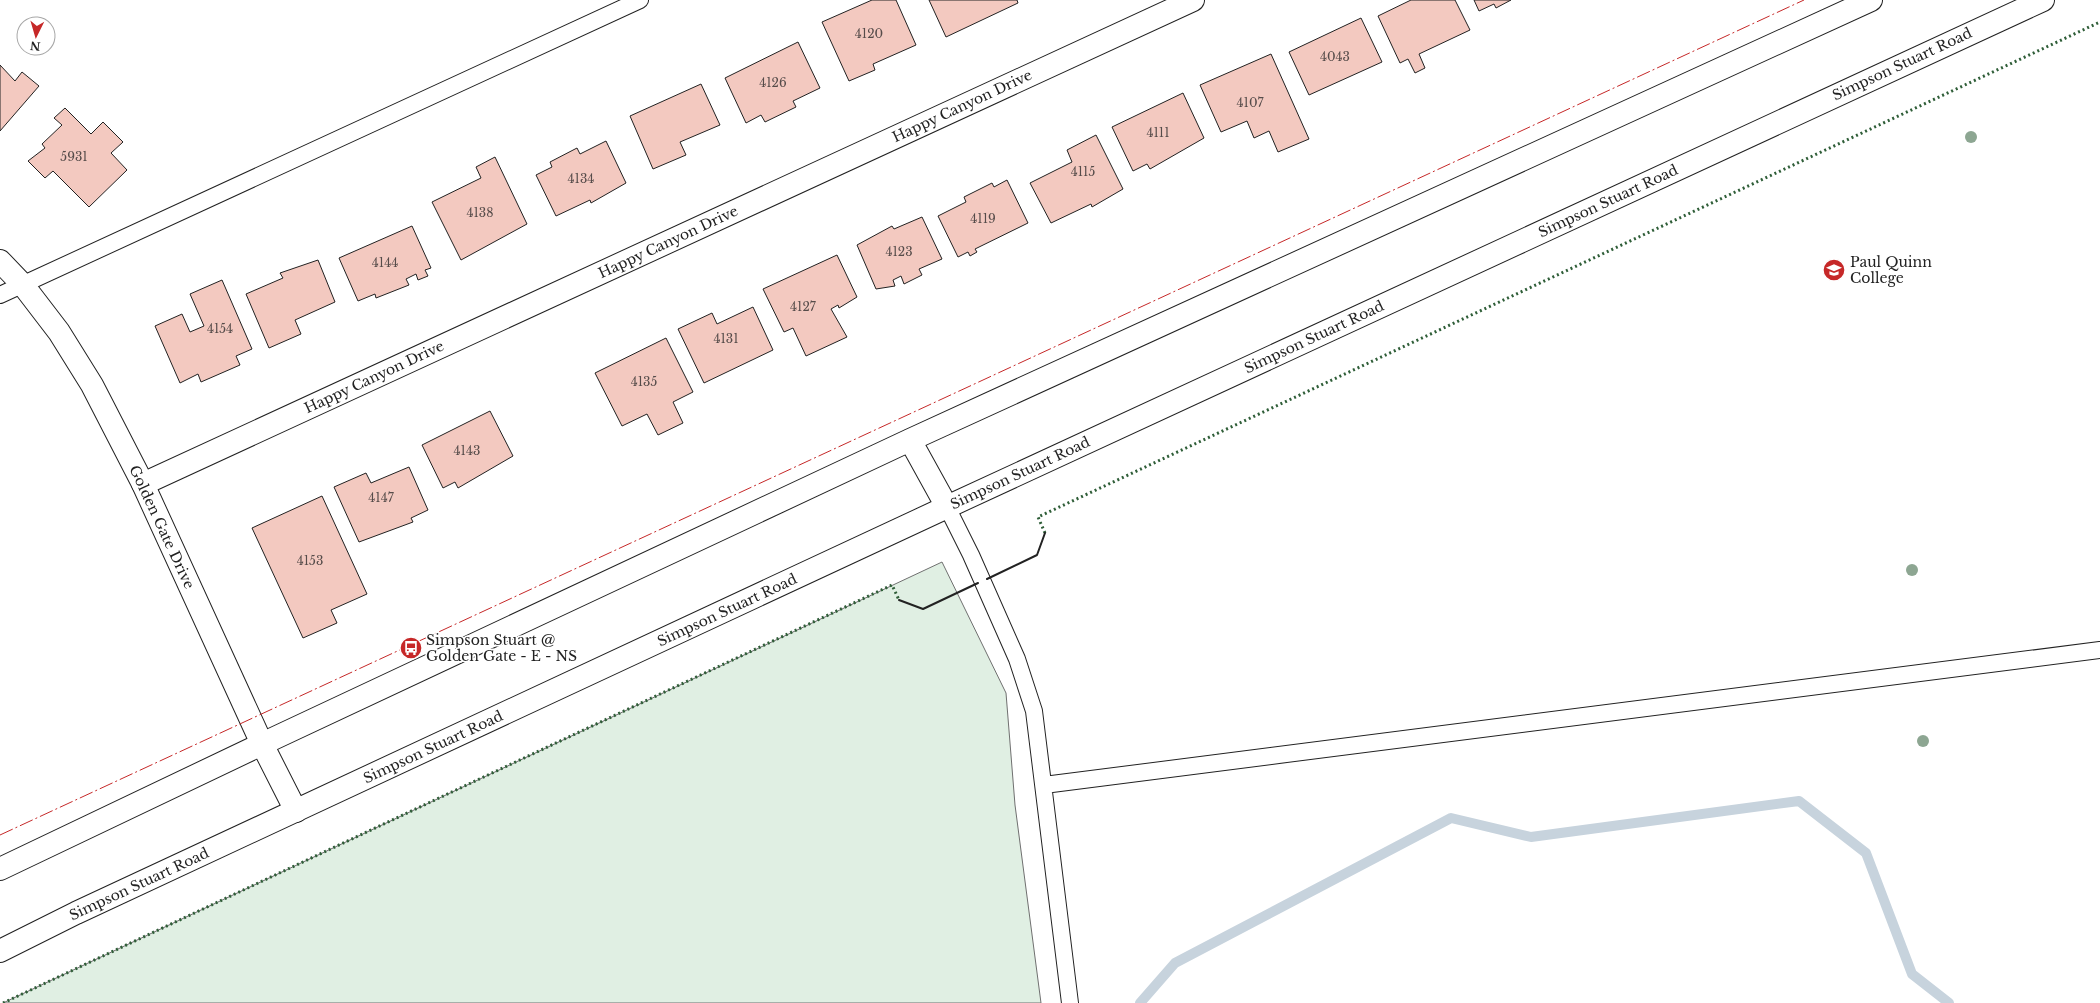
<svg xmlns="http://www.w3.org/2000/svg" width="2100" height="1003" font-family="'Libre Baskerville',serif">
  <style>
    .green { fill: #e0efe3; stroke: #6f6f6f }
    .lines { fill: none; stroke-linecap: round; stroke-linejoin: round }
    .stream { stroke: #c7d3dd; stroke-width: 10 }
    .building { fill: #f3c9c0; stroke: #222 }
    .service-casing { stroke: #222; stroke-width: 18 }
    .minor-casing { stroke: #222; stroke-width: 24 }
    .tertiary-casing { stroke: #222; stroke-width: 24 }
    .secondary-casing { stroke: #222; stroke-width: 24 }
    .service { stroke: #fff; stroke-width: 16 }
    .minor { stroke: #fff; stroke-width: 22 }
    .tertiary { stroke: #fff; stroke-width: 22 }
    .secondary { stroke: #fff; stroke-width: 22 }
    .hedge { stroke: #2f5e38; stroke-width: 3; stroke-dasharray: 2 3; stroke-linecap: butt }
    .wall { stroke: #222; stroke-width: 2 }
    .power { stroke: #c62828; stroke-width: 1; stroke-dasharray: 14 3 2 3; stroke-linecap: butt }
    .tree { fill: #8da692 }
    .labels { text-anchor: middle; stroke-width: 3; stroke-linejoin: round; paint-order: stroke }
    .number-label { font-size: 12px; fill: #564c4a }
    .street-label { font-size: 14px; fill: #222; stroke: #fff }
    .poi-label { font-size: 14px; fill: #222; stroke: #fff; text-anchor: start }
  </style>
  <rect width="100%" height="100%" fill="#fff"/>
  <!-- green -->
  <path class="green" d="M942,562L1006,693L1015,805L1041,1003H3Z"/>
  <g class="lines">
    <!-- stream -->
    <path class="stream" d="M1140,1003L1175,963L1451,818L1531,837L1799,801L1866,853L1912,974L1949,1003"/>
  </g>
  <!-- building -->
  <path class="building" d="M872,0H896L916,45L873,64L875,70L849,81L822,22Z
    M929,0H1017L1018,3L946,37Z
    M1411,0H1455L1470,30L1419,54L1425,68L1415,73L1408,59L1400,63L1378,16Z
    M1474,0H1511L1496,8L1494,4L1479,11Z
    M1361,18L1382,62L1309,95L1289,52Z
    M798,42L820,88L793,101L796,107L765,122L761,115L746,123L725,78Z
    M1271,54L1309,139L1278,152L1269,131L1254,138L1247,121L1221,132L1200,85Z
    M0,65L15,81L22,72L39,86L0,131Z
    M701,84L720,125L680,142L686,155L653,169L630,116Z
    M1183,93L1204,138L1150,169L1147,164L1133,171L1112,127Z
    M65,108L91,134L103,122L123,142L111,153L127,170L89,207L53,171L45,178L28,161L45,148L42,144L62,125L54,118Z
    M1096,135L1123,189L1092,207L1091,204L1051,223L1030,183L1072,162L1067,150Z
    M606,141L626,183L591,203L590,200L556,216L536,175L552,167L550,162L577,148L580,154Z
    M495,157L527,224L461,260L432,202L481,178L476,167Z
    M1007,180L1028,223L975,249L977,252L970,256L968,252L958,257L938,216L966,202L964,197L992,183L994,187Z
    M922,217L942,259L919,269L922,275L904,284L901,276L893,280L895,286L876,289L857,245L892,226L894,229Z
    M412,226L431,268L425,270L428,276L418,280L416,274L406,279L409,285L376,298L375,294L358,301L339,258Z
    M837,255L857,297L839,308L838,305L831,309L847,337L806,356L793,328L784,332L763,289Z
    M318,260L335,302L295,320L301,334L269,348L246,294L283,278L280,273Z
    M222,280L252,349L236,356L240,365L201,382L198,374L180,383L155,326L182,314L190,332L204,326L190,294Z
    M753,307L773,350L704,383L678,329L712,313L717,324Z
    M666,338L693,392L673,402L683,423L658,435L647,414L622,426L595,373Z
    M490,411L513,456L458,488L455,482L443,488L422,445Z
    M409,467L428,510L411,518L413,522L359,542L334,487L366,473L371,483Z
    M322,496L367,594L331,610L337,623L303,638L252,528Z"/>
  <g class="lines">
    <!-- service casing -->
    <g class="service-casing">
      <path id="service" d="M0,295L640,0
        M947,507L971,555L1017,659L1034,711L1070,1003
        M1044,785L2100,650"/>
    </g>
    <!-- minor casing -->
    <g class="minor-casing">
      <path id="minor" d="M143,484L1193,0"/>
    </g>
    <!-- tertiary casing -->
    <g class="tertiary-casing">
      <path id="tertiary" d="M0,261L23,285L59,332L92,385L143,484L262,744L296,811"/>
    </g>
    <!-- secondary casing -->
    <g class="secondary-casing">
      <path id="secondary" d="M910,440L947,507
        M0,869L262,744L910,440L1871,0
        M0,951L76,913L947,507L2043,0"/>
    </g>
    <!-- service -->
    <use href="#service" class="service"/>
    <!-- minor -->
    <use href="#minor" class="minor"/>
    <!-- tertiary -->
    <use href="#tertiary" class="tertiary"/>
    <!-- secondary -->
    <use href="#secondary" class="secondary"/>
    <!-- hedge -->
    <path class="hedge" d="M1045,533L1038,517L2100,22
      M3,1003L892,585L899,600"/>
    <!-- wall -->
    <path class="wall" d="M987,579L1037,555L1045,533
      M899,600L923,609L978,583"/>
    <!-- power -->
    <path class="power" d="M0,835L1804,0"/>
  </g>
  <!-- trees -->
  <g class="tree">
    <circle cx="1971" cy="137" r="6"/>
    <circle cx="1912" cy="570" r="6"/>
    <circle cx="1923" cy="741" r="6"/>
  </g>
  <!-- icons -->
  <defs>
    <g id="university-disc" transform="scale(1.15)"><circle r="9.5" fill="#c62828" stroke="#fff"/><path d="M0-5L7-2L0 1L-7-2ZM-4 1L0 2.5L4 1V4Q0 6-4 4Z" fill="#fff"/></g>
    <g id="bus-disc" transform="scale(1.15)"><circle r="9.5" fill="#c62828" stroke="#fff"/><path d="M-5-6H5V4H4V6H2V4H-2V6H-4V4H-5ZM-3.5-4V0h7V-4ZM-3.5 1.2v1.5H-2V1.2ZM2 1.2v1.5H3.5V1.2Z" fill="#fff"/></g>
  </defs>
  <g fill-rule="evenodd">
    <use href="#university-disc" x="1834" y="270"/>
    <use href="#bus-disc" x="411" y="648"/>
  </g>
  <g class="labels">
    <!-- number labels -->
    <g class="number-label">
      <text x="869" y="38">4120</text>
      <text x="1335" y="61">4043</text>
      <text x="773" y="87">4126</text>
      <text x="1250" y="107">4107</text>
      <text x="1158" y="137">4111</text>
      <text x="74" y="161">5931</text>
      <text x="1083" y="176">4115</text>
      <text x="581" y="183">4134</text>
      <text x="480" y="217">4138</text>
      <text x="983" y="223">4119</text>
      <text x="899" y="256">4123</text>
      <text x="385" y="267">4144</text>
      <text x="803" y="311">4127</text>
      <text x="220" y="333">4154</text>
      <text x="726" y="343">4131</text>
      <text x="644" y="386">4135</text>
      <text x="467" y="455">4143</text>
      <text x="381" y="502">4147</text>
      <text x="310" y="565">4153</text>
    </g>
    <!-- street labels -->
    <g class="street-label">
      <text transform="translate(1902 64) rotate(-25)" y="5">Simpson Stuart Road</text>
      <text transform="translate(962 106) rotate(-25)" y="5">Happy Canyon Drive</text>
      <text transform="translate(1608 201) rotate(-25)" y="5">Simpson Stuart Road</text>
      <text transform="translate(668 242) rotate(-25)" y="5">Happy Canyon Drive</text>
      <text transform="translate(1314 337) rotate(-25)" y="5">Simpson Stuart Road</text>
      <text transform="translate(374 377) rotate(-25)" y="5">Happy Canyon Drive</text>
      <text transform="translate(1020 473) rotate(-25)" y="5">Simpson Stuart Road</text>
      <text transform="translate(162 527) rotate(65)" y="5">Golden Gate Drive</text>
      <text transform="translate(727 610) rotate(-25)" y="5">Simpson Stuart Road</text>
      <text transform="translate(433 747) rotate(-25)" y="5">Simpson Stuart Road</text>
      <text transform="translate(139 884) rotate(-25)" y="5">Simpson Stuart Road</text>
    </g>
    <!-- poi labels -->
    <g class="poi-label">
      <text x="1850" y="267">Paul Quinn<tspan x="1850" dy="16">College</tspan></text>
      <text x="426" y="645">Simpson Stuart @<tspan x="426" dy="16">Golden Gate - E - NS</tspan></text>
    </g>
  </g>
  <!-- north arrow -->
  <g transform="translate(36 36) rotate(185)"><circle r="19" fill="#ffffff" stroke="#a7a7a7"/>
  <path d="M0-3L7 15L0 10L-7 15Z" fill="#c62828"/>
  <text y="-6" font-size="11" font-weight="bold" text-anchor="middle" fill="#222222">N</text>
  </g>
</svg>
